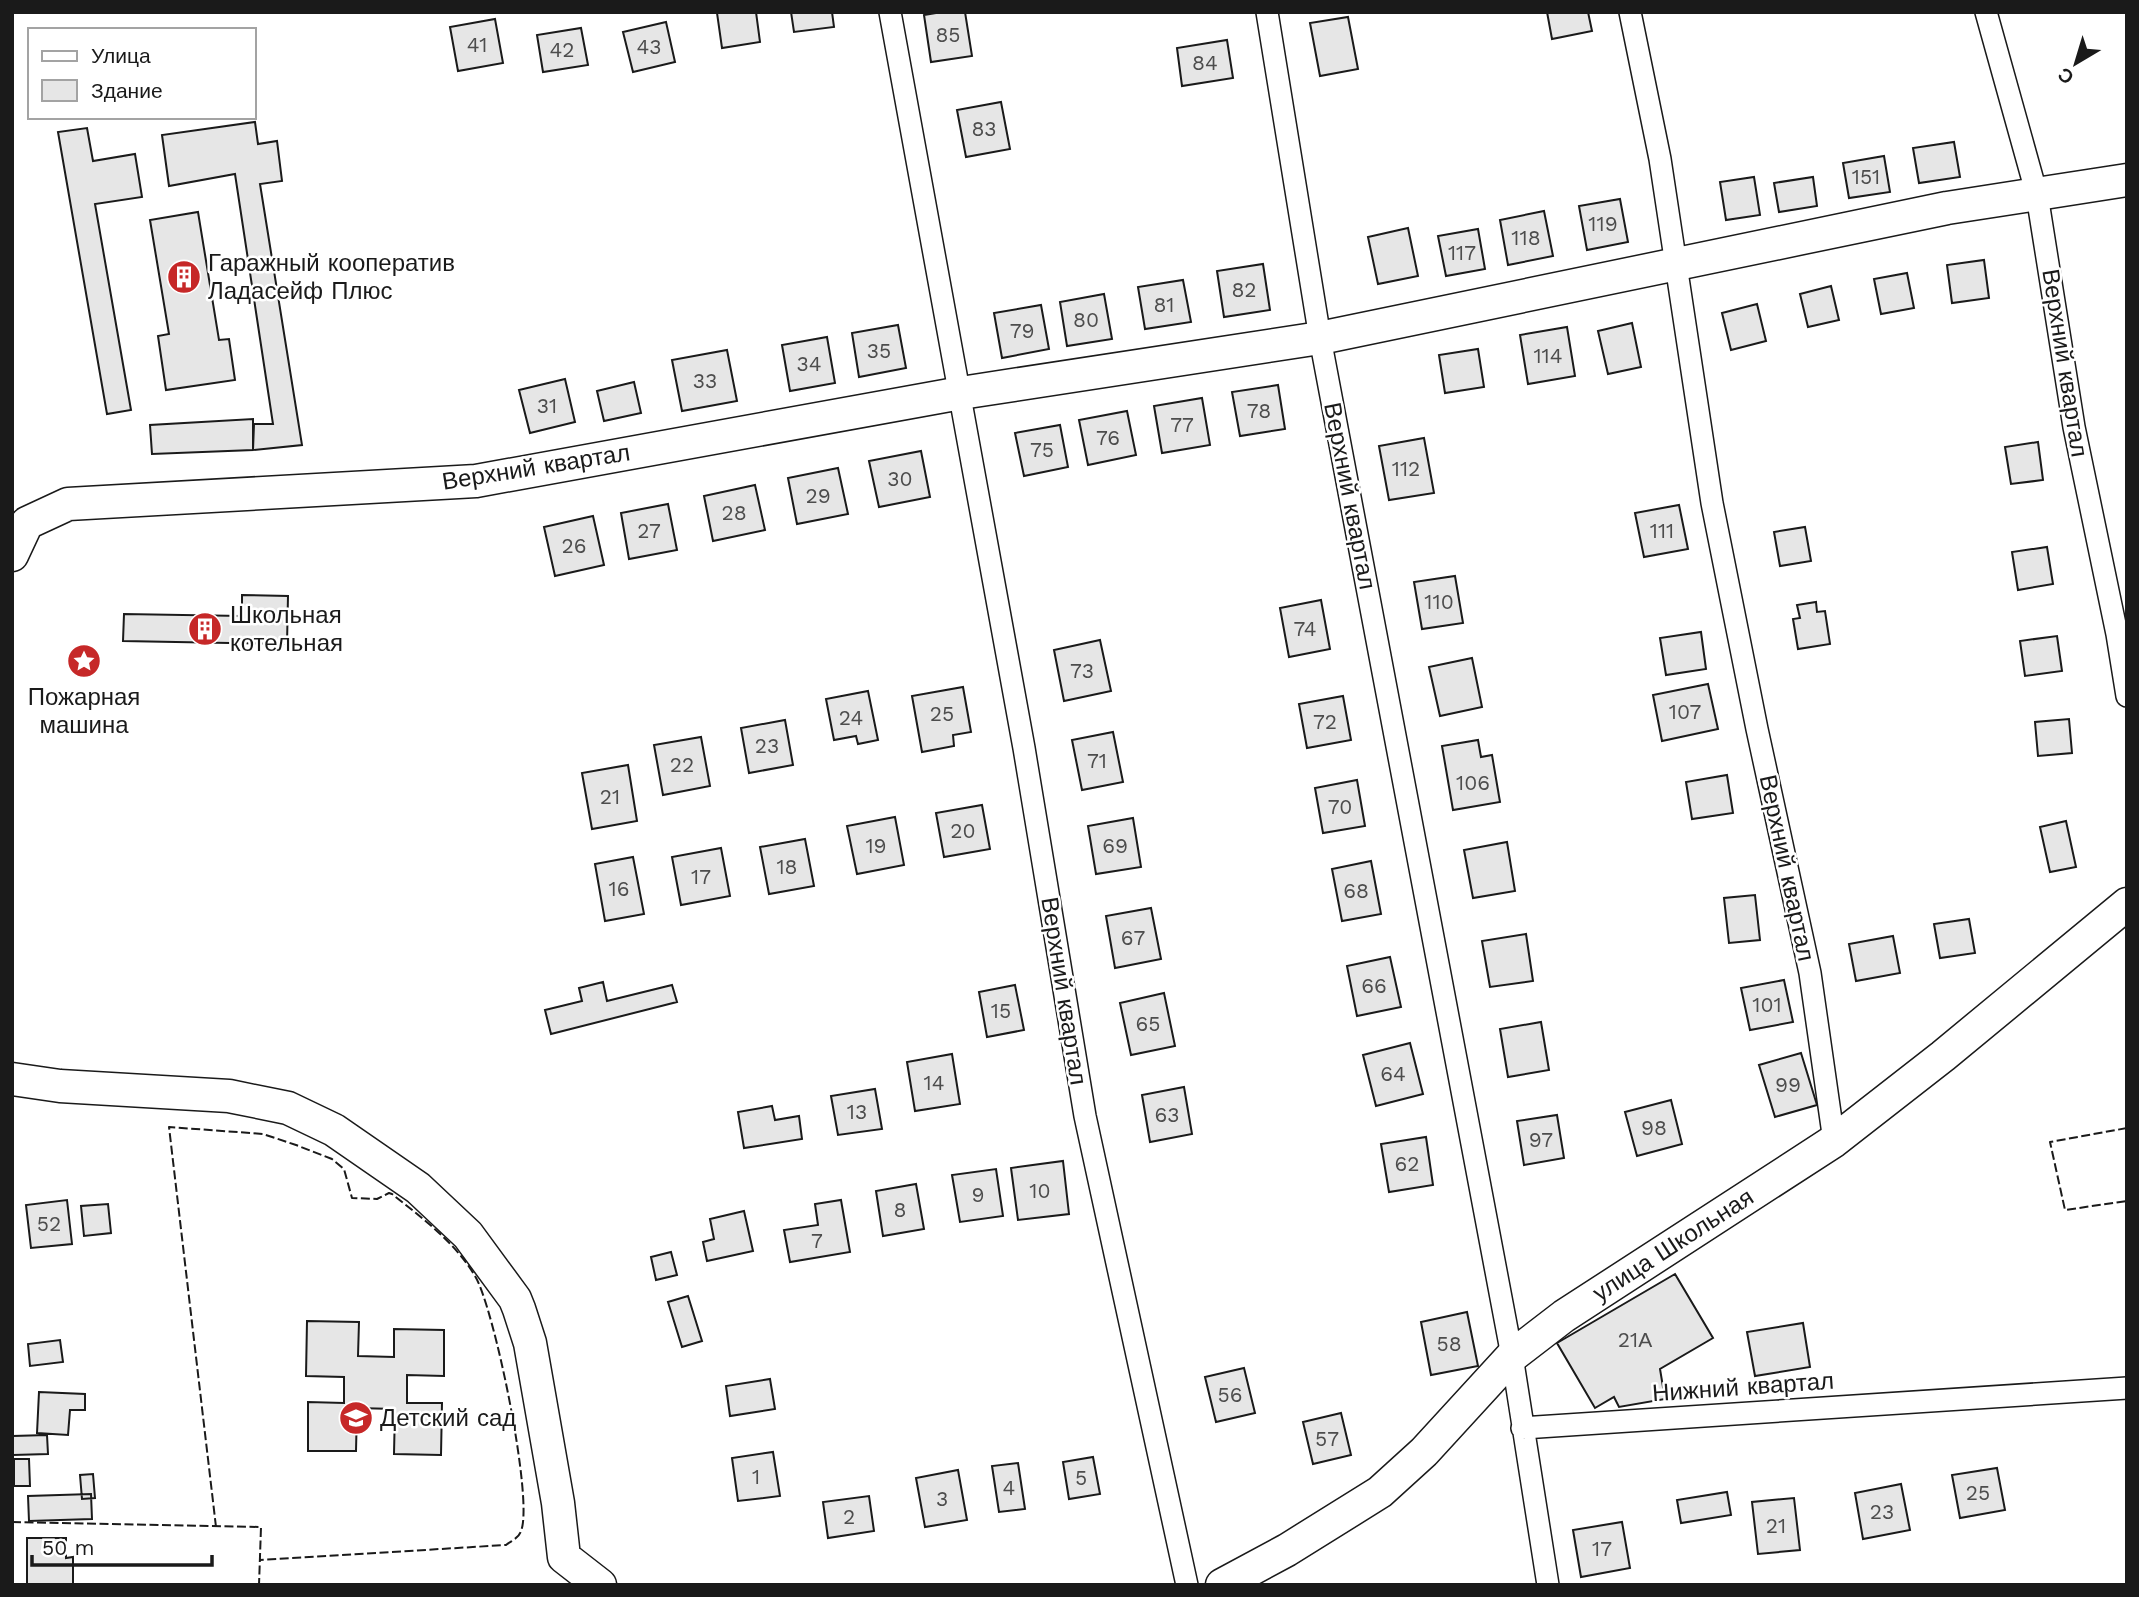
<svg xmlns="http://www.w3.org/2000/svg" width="2139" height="1597" font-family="'Work Sans',sans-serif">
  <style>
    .building { fill: #e6e6e6; stroke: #1a1a1a; stroke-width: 2 }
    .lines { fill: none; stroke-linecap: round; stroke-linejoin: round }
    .street-casing { stroke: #1a1a1a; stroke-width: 24 }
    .secondary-casing { stroke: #1a1a1a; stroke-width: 35 }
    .street { stroke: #fff; stroke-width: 21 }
    .secondary { stroke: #fff; stroke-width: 32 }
    .fence { stroke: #1a1a1a; stroke-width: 2; stroke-dasharray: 9 3.5; stroke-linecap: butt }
    .labels { text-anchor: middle; stroke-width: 5; stroke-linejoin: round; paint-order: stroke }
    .number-label { font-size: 21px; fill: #4d4d4d }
    .poi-label { font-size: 24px; fill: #1a1a1a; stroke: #fff; text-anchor: start }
    .street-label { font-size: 24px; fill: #1a1a1a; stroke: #fff }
  </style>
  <rect width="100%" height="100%" fill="#fff"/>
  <!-- building -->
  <path class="building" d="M726,12H756L760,42L722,48L717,13Z
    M791,12H832L834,27L794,32Z
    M942,12H965L972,56L931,62L924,15Z
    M1547,12H1588L1592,31L1552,39Z
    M1348,17L1358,69L1320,76L1310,23Z
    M495,19L503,63L458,71L450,27Z
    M666,22L675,62L633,72L623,32Z
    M581,28L588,65L543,72L537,35Z
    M1227,40L1233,78L1182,86L1177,48Z
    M1001,102L1010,149L966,157L957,110Z
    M255,122L258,144L277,141L282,181L260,184L302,445L253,450L254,424H273L235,174L169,186L162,135Z
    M87,128L93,161L135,154L142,197L95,204L131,410L107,414L58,132Z
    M1954,142L1960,177L1919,183L1913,148Z
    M1884,156L1890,192L1849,198L1843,163Z
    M1754,177L1760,215L1726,220L1720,182Z
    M1813,177L1817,206L1779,212L1774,183Z
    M1620,199L1628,242L1587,250L1579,206Z
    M1544,211L1553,256L1508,265L1500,220Z
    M198,212L219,340L229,339L235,380L166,390L158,336L169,334L150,220Z
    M1408,228L1418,276L1378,284L1368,237Z
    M1478,229L1485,269L1446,276L1438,236Z
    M1984,260L1989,298L1952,303L1947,265Z
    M1263,264L1270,310L1224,317L1217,271Z
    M1907,273L1914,308L1881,314L1874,279Z
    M1183,280L1191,322L1145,329L1138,287Z
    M1831,286L1839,320L1808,327L1800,294Z
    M1104,294L1112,339L1067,346L1060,302Z
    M1757,304L1766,341L1731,350L1722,313Z
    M1041,305L1049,349L1002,358L994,313Z
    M1632,323L1641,367L1608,374L1598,331Z
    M898,325L906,368L859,377L852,333Z
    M1567,327L1575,376L1528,384L1520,335Z
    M827,337L835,383L790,391L782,345Z
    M1478,349L1484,387L1445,393L1439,355Z
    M727,350L737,401L682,411L672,360Z
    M565,379L575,422L530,433L519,390Z
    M634,382L641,413L604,421L597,391Z
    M1278,385L1285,429L1240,436L1232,392Z
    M1202,398L1210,445L1162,453L1154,406Z
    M1127,411L1136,455L1088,465L1079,420Z
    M253,419V450L152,454L150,425Z
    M1060,425L1068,467L1024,476L1015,433Z
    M1424,438L1434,493L1389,500L1379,446Z
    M2038,442L2043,480L2011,484L2005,447Z
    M921,451L930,497L879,507L869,461Z
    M838,468L848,514L797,524L788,478Z
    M755,485L765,530L713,541L704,496Z
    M668,504L677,550L629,559L621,513Z
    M1679,505L1688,549L1644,557L1635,513Z
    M593,516L604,565L555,576L544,527Z
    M1805,527L1811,561L1780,566L1774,532Z
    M2047,547L2053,584L2018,590L2012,552Z
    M1455,576L1463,623L1422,629L1414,582Z
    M242,595L288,596L287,644L123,641L124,614L242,616Z
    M1321,600L1330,649L1289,657L1280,608Z
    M1816,602L1817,612L1825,611L1830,644L1798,649L1793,619L1800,618L1797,605Z
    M1701,632L1706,669L1666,675L1660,638Z
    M2057,636L2062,671L2025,676L2020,641Z
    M1100,640L1111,691L1064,701L1054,650Z
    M1472,658L1482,707L1440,716L1429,667Z
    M1708,684L1718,729L1662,741L1653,695Z
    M963,687L971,732L953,735L954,746L922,752L912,696Z
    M868,691L878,740L858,744L856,736L834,740L826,699Z
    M1343,696L1351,740L1307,748L1299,704Z
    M2069,719L2072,753L2038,756L2035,722Z
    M785,720L793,765L749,773L741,728Z
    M1113,732L1123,782L1082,790L1072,740Z
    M701,737L710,786L663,795L654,745Z
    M1478,740L1481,757L1492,755L1500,802L1453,810L1442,746Z
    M628,765L637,821L592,829L582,773Z
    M1727,775L1733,813L1692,819L1686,782Z
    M1357,780L1365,826L1323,833L1315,788Z
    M982,805L990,849L944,857L936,813Z
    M895,817L904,865L857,874L847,826Z
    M1133,818L1141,867L1096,874L1088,826Z
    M2066,821L2076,867L2050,872L2040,827Z
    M805,839L814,886L769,894L760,847Z
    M1507,842L1515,891L1473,898L1464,850Z
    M721,848L730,896L681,905L672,857Z
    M633,857L644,914L605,921L595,864Z
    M1371,861L1381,914L1342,921L1332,869Z
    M1755,895L1760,940L1729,943L1724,898Z
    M1151,908L1161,959L1115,968L1106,916Z
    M1969,919L1975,953L1940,958L1934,924Z
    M1526,934L1533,981L1490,987L1482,941Z
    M1893,936L1900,973L1856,981L1849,944Z
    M1390,957L1401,1007L1357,1016L1347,966Z
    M1784,980L1793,1022L1750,1030L1741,988Z
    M603,982L607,1001L672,985L677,1002L551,1034L545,1010L582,1001L579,988Z
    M1015,985L1024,1030L987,1037L979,992Z
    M1164,993L1175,1046L1131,1055L1120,1003Z
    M1541,1022L1549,1070L1508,1077L1500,1029Z
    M1410,1043L1423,1094L1376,1106L1363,1055Z
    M1801,1053L1817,1105L1775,1117L1759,1065Z
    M952,1054L960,1104L915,1111L907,1062Z
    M1184,1087L1192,1134L1150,1142L1142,1095Z
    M875,1089L882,1129L838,1135L831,1096Z
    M1671,1100L1682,1144L1637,1156L1625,1112Z
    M772,1106L775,1120L799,1116L802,1139L744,1148L738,1112Z
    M1557,1115L1564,1158L1524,1165L1517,1121Z
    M1426,1137L1433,1185L1389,1192L1381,1144Z
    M1063,1161L1069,1214L1018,1220L1011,1168Z
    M996,1169L1003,1216L960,1222L952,1175Z
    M916,1184L924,1229L883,1236L876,1191Z
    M67,1200L72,1244L31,1248L26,1205Z
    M841,1200L850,1252L790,1262L784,1230L818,1225L815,1204Z
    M108,1204L111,1233L84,1236L81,1206Z
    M744,1211L753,1251L707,1261L703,1242L714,1239L710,1219Z
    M671,1252L677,1275L656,1280L651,1257Z
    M1675,1274L1713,1338L1660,1369L1665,1399L1619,1407L1614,1397L1595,1408L1557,1343Z
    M688,1296L702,1341L682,1347L668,1302Z
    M1467,1312L1478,1366L1431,1375L1421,1322Z
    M307,1321L359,1322L358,1356L394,1357V1329L444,1330V1376L407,1375V1403H442L441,1455L394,1454L395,1409L357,1408L356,1451H308V1402L344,1403V1377L306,1376Z
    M1803,1323L1810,1367L1755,1376L1747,1332Z
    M60,1340L63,1362L30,1366L28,1344Z
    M1244,1368L1255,1413L1216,1422L1205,1377Z
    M770,1379L775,1409L730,1416L726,1386Z
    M39,1392L85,1394V1410H70L68,1435L37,1433Z
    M1341,1413L1351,1455L1313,1464L1303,1422Z
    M47,1435L48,1454L13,1455V1436Z
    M773,1452L780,1496L738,1501L732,1458Z
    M1093,1457L1100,1494L1069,1499L1063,1462Z
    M14,1459H29L30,1486H14Z
    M1018,1463L1025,1509L999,1512L992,1466Z
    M1997,1468L2005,1510L1960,1518L1952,1475Z
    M958,1470L967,1520L925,1527L916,1478Z
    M93,1474L95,1498L82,1499L80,1475Z
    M1901,1484L1910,1530L1863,1539L1855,1493Z
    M1727,1492L1731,1515L1681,1523L1677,1500Z
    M91,1494L92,1519L29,1521L28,1496Z
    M869,1496L874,1531L828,1538L823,1502Z
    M1794,1498L1800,1550L1758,1554L1752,1502Z
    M1622,1522L1630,1568L1581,1577L1573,1530Z
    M27,1538H66V1558L73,1557V1585H27Z"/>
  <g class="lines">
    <!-- street casing -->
    <g class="street-casing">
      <path id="street" d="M890,12L1024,748L1085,1116L1187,1585
        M1267,12L1320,338L1512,1356L1548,1585
        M1630,12L1660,159L1712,503L1757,729L1810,973L1834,1141
        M1986,12L2037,195L2074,427L2117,634L2127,696
        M1522,1428L2127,1388"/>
    </g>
    <!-- secondary casing -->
    <g class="secondary-casing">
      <path id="secondary" d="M12,555L27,523L68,504L476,481L961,393L1320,338L1947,208L2127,180
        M12,1079L60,1086L229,1096L288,1108L334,1130L418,1188L468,1235L515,1299L519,1309L530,1343L558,1503L564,1557L600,1585
        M1222,1585L1287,1550L1380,1492L1424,1452L1512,1356L1564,1316L1834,1141L1943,1056L2127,904"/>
    </g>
    <!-- street -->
    <use href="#street" class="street"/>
    <!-- secondary -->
    <use href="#secondary" class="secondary"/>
    <!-- fence -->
    <path class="fence" d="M2127,1128L2050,1142L2065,1210L2127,1201
      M12,1522L261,1527L259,1585
      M216,1527L169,1127L263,1134L296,1145L332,1159L344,1169L352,1198L377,1199L389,1193L392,1194C422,1218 455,1242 475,1276C494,1307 534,1500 521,1531C519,1538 511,1541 506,1545L260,1560"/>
  </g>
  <!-- icons -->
  <defs>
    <g id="building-disc" transform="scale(1.75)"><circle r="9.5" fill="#c62828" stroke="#fff"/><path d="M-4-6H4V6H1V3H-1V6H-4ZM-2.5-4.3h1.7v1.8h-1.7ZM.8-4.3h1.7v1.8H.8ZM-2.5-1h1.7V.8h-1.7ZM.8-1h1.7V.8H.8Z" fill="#fff"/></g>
    <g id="sight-disc" transform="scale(1.75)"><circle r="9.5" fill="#c62828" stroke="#fff"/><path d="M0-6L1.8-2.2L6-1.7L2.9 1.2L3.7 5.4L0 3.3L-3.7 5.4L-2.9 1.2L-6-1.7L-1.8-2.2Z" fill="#fff"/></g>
    <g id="school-disc" transform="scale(1.75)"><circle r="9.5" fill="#c62828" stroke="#fff"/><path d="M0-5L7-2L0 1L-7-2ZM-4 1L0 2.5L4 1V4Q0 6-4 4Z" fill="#fff"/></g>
  </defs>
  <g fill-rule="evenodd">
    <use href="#building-disc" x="184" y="277"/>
    <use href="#building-disc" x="205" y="629"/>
    <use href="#sight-disc" x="84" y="661"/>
    <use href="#school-disc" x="356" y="1418"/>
  </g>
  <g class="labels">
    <!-- number labels -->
    <g class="number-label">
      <text x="948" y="42">85</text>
      <text x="477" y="52">41</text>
      <text x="649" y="54">43</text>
      <text x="562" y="57">42</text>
      <text x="1205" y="70">84</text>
      <text x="984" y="136">83</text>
      <text x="1866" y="184">151</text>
      <text x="1603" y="231">119</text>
      <text x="1526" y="245">118</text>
      <text x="1462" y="260">117</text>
      <text x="1244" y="297">82</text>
      <text x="1164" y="312">81</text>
      <text x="1086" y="327">80</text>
      <text x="1022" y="338">79</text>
      <text x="879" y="358">35</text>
      <text x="1548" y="363">114</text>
      <text x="809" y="371">34</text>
      <text x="705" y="388">33</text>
      <text x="547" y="413">31</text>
      <text x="1259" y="418">78</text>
      <text x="1182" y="432">77</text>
      <text x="1108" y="445">76</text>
      <text x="1042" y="457">75</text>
      <text x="1406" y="476">112</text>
      <text x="900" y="486">30</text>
      <text x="818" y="503">29</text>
      <text x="734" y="520">28</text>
      <text x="649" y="538">27</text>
      <text x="1662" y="538">111</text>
      <text x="574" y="553">26</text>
      <text x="1439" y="609">110</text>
      <text x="1305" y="636">74</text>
      <text x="1082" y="678">73</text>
      <text x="1685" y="719">107</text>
      <text x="942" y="721">25</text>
      <text x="851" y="725">24</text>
      <text x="1325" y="729">72</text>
      <text x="767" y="753">23</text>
      <text x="1097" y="768">71</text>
      <text x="682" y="772">22</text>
      <text x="1473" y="790">106</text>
      <text x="610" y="804">21</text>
      <text x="1340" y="814">70</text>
      <text x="963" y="838">20</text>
      <text x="876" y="853">19</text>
      <text x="1115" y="853">69</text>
      <text x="787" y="874">18</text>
      <text x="701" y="884">17</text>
      <text x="619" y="896">16</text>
      <text x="1356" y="898">68</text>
      <text x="1133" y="945">67</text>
      <text x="1374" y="993">66</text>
      <text x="1767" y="1012">101</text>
      <text x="1001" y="1018">15</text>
      <text x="1148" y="1031">65</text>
      <text x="1393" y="1081">64</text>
      <text x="934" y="1090">14</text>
      <text x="1788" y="1092">99</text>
      <text x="857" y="1119">13</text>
      <text x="1167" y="1122">63</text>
      <text x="1654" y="1135">98</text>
      <text x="1541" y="1147">97</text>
      <text x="1407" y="1171">62</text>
      <text x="1040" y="1198">10</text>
      <text x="978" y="1202">9</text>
      <text x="900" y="1217">8</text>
      <text x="49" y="1231">52</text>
      <text x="817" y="1248">7</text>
      <text x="1635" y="1347">21А</text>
      <text x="1449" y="1351">58</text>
      <text x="1230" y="1402">56</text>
      <text x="1327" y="1446">57</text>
      <text x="756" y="1484">1</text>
      <text x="1081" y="1485">5</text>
      <text x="1009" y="1495">4</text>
      <text x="1978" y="1500">25</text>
      <text x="942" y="1506">3</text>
      <text x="1882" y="1519">23</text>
      <text x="849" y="1524">2</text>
      <text x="1776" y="1533">21</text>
      <text x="1602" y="1556">17</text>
    </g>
    <!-- poi labels -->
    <g class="poi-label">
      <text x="208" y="271">Гаражный кооператив<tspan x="208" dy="28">Ладасейф Плюс</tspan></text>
      <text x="230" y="623">Школьная<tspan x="230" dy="28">котельная</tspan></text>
      <text x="84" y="705" text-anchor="middle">Пожарная<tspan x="84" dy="28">машина</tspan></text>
      <text x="380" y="1426">Детский сад</text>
    </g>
    <!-- street labels -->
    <g class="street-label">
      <text transform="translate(2065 363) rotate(81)" y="8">Верхний квартал</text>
      <text transform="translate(536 467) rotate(-9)" y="8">Верхний квартал</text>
      <text transform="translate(1350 496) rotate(79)" y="8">Верхний квартал</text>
      <text transform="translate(1787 868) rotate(78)" y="8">Верхний квартал</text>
      <text transform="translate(1064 991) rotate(81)" y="8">Верхний квартал</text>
      <text transform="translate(1673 1245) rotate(-33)" y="8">улица Школьная</text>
      <text transform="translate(1743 1387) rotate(-4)" y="8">Нижний квартал</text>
    </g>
  </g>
  <!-- border -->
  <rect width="2139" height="1597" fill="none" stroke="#1a1a1a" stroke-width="28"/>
  <!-- legend -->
  <rect x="28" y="28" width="228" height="91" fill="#ffffff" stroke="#a3a3a3" stroke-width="2"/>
  <rect x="42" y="51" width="35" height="10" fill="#ffffff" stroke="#a3a3a3" stroke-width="2"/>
  <text x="91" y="63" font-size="21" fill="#1a1a1a">Улица</text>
  <rect x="42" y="80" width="35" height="21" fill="#e6e6e6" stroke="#a3a3a3" stroke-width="2"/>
  <text x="91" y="98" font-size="21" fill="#1a1a1a">Здание</text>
  <!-- north arrow -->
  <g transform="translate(2076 63) rotate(218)" stroke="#ffffff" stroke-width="5" paint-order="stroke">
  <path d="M0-5L12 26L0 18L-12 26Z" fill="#1a1a1a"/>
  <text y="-10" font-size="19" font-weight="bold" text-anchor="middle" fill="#1a1a1a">С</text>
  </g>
  <!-- scale -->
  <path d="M32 1555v10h180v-10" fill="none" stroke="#1a1a1a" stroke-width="3.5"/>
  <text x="42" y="1555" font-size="21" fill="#1a1a1a" stroke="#ffffff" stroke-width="5" paint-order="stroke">50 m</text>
</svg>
